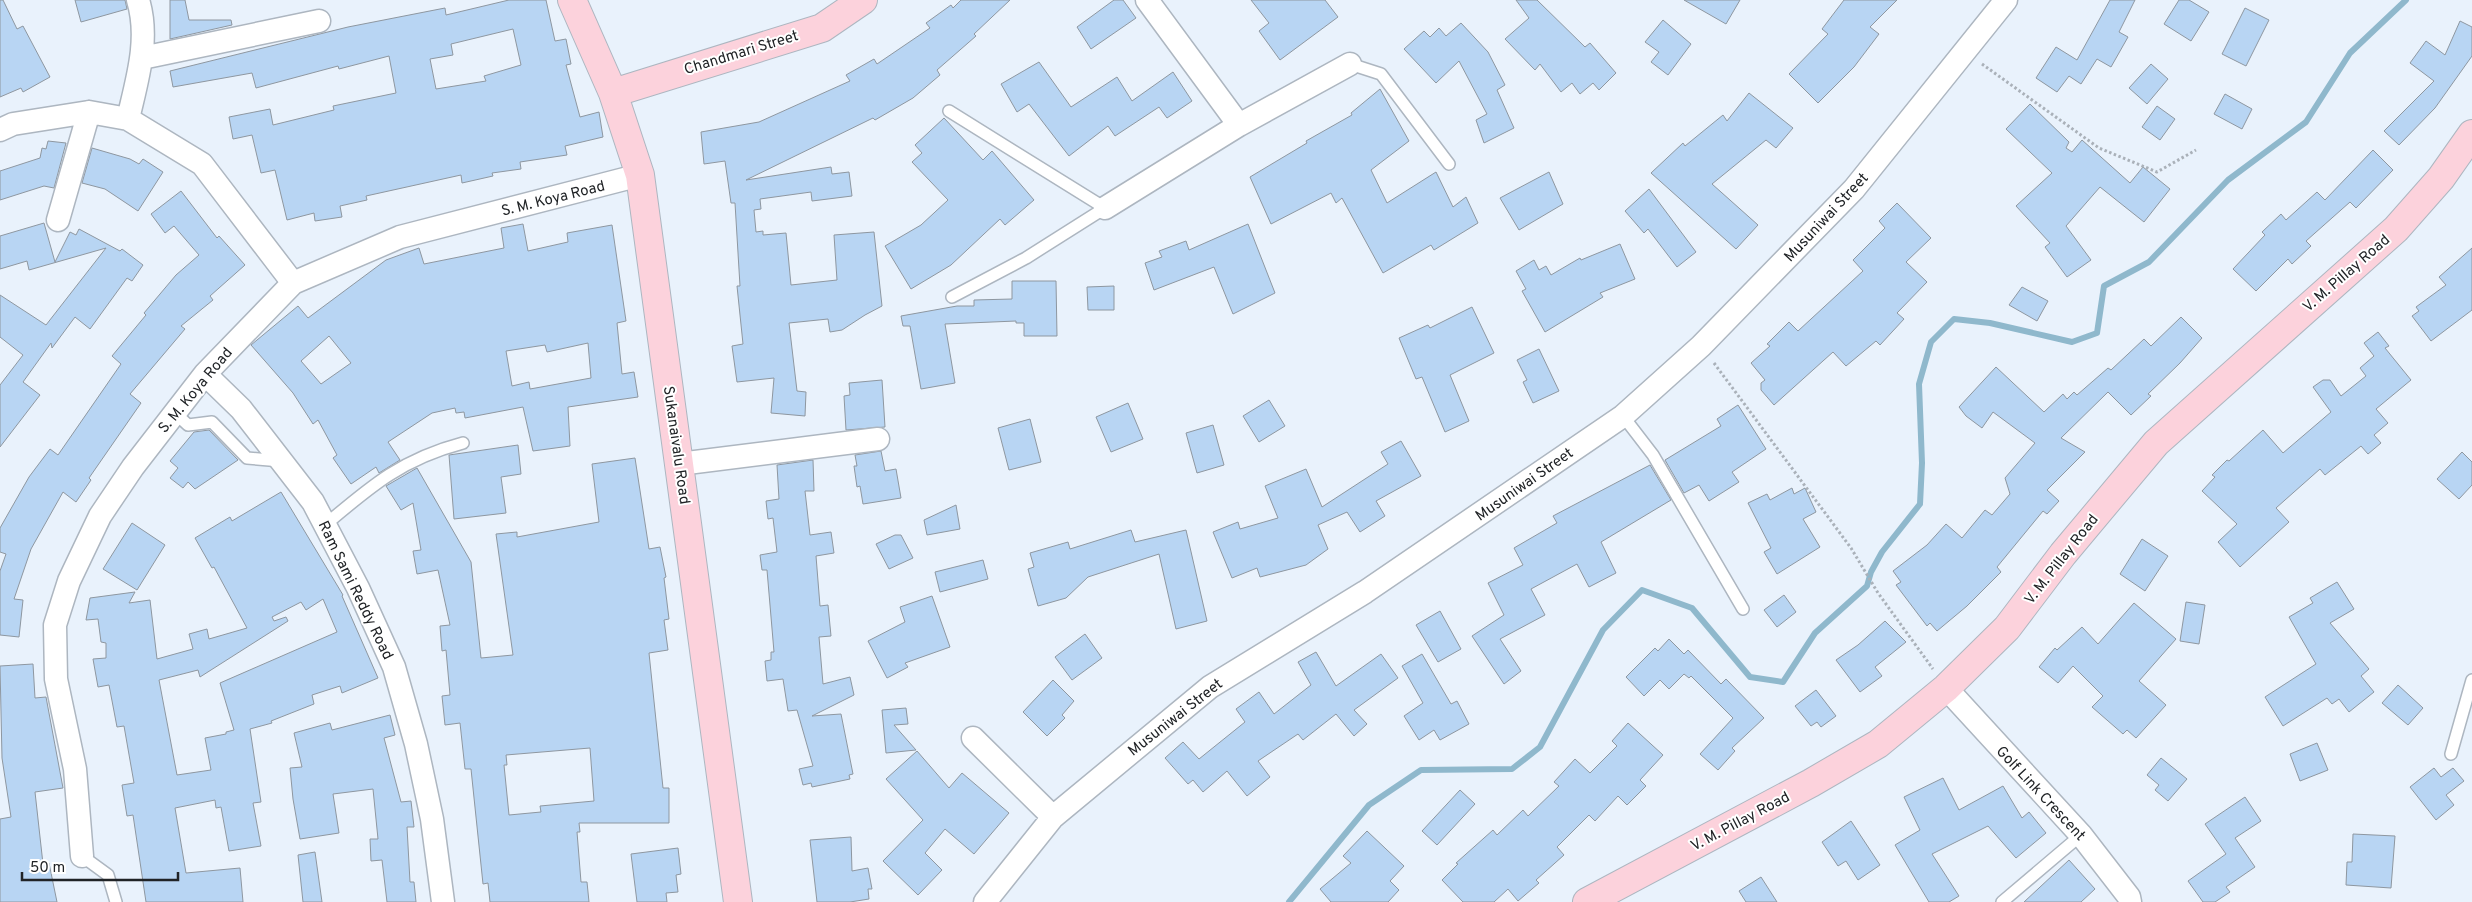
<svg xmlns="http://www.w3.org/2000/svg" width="2472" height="902" font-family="Overpass,sans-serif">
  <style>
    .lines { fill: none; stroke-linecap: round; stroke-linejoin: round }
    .stream { stroke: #8fb8cc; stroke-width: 6 }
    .building { fill: #b8d5f3; stroke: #8e97a0; fill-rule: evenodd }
    .lane-casing { stroke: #adb6c0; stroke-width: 14 }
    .street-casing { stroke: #adb6c0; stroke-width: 25 }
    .secondary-casing { stroke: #adb6c0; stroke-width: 30 }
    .path { stroke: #aab1b9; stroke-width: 3; stroke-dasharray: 2.5 2.5; stroke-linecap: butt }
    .lane { stroke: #fff; stroke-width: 11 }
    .street { stroke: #fff; stroke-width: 22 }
    .secondary { stroke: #fcd2dc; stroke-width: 28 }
    .labels { text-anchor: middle; stroke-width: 4; stroke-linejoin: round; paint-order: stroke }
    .street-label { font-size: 15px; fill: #202326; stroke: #fff }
  </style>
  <rect width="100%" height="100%" fill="#e9f2fc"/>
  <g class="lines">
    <!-- stream -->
    <path class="stream" d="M1289,902L1369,805L1421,770L1512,769L1540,747L1603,630L1642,590L1692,608L1750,677L1783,682L1815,633L1867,586L1871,572L1882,552L1920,504L1922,463L1919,384L1931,342L1954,319L1990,323L2072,342L2097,333L2104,286L2149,262L2228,180L2306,122L2350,53L2406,0"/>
  </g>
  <!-- building -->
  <path class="building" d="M0,0H3L17,29L23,26L50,77L23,92L21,88L0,97Z
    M75,0H125L127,9L81,22Z
    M170,0H185L189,20H231L232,25L170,39Z
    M509,0H546L555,41L566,39L571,64L566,65L580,117L599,112L603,137L565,146L567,155L520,162L521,169L492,173L493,176L462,183L461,175L366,196L367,200L340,206L342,217L315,221L314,213L287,220L275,170L261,173L252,135L233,139L229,117L270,109L273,125L334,110L333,106L396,93L389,56L339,69L338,66L256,88L252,73L173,87L170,71L348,27L445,8L446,15ZM513,29L521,65L484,76L486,81L436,89L430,59L453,55L451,44Z
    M961,0H1010L974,34L976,36L937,70L940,75L913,98L875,120L873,118L746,180L831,167L832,174L849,172L852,196L812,201L811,192L760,199L761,209L754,210L756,232L763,231V235L786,233L791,285L837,280L834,235L874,232L882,306L865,315L842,330L830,332L828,319L789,323L797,391L806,392L805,416L771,413L774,378L737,382L732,346L743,344L737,286H740L735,203H731L725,161L704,164L701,132L759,122L850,81L846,75L874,59L877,64L930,28L926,23L951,5L953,8Z
    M1114,0H1123L1136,18L1091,49L1077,27Z
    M1251,0H1325L1338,17L1280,60L1259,31L1269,23Z
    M1516,0H1537L1585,47L1590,43L1616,73L1599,90L1593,83L1580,94L1572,83L1561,92L1540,64L1535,70L1505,39L1529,18Z
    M1684,0H1740L1726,24Z
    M1844,0H1897L1870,27L1879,34L1854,67L1818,103L1789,74L1828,34L1822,29Z
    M2110,0H2135L2119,32L2128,37L2111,67L2097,59L2081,84L2069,76L2057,92L2036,78L2056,47L2077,60Z
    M2179,0H2189L2209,12L2191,41L2164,24Z
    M2245,8L2269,20L2246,66L2222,54Z
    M1663,20L1691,44L1668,75L1651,62L1659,52L1645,42Z
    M2460,21L2472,27V56L2435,108L2399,145L2384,131L2434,81L2410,63L2426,41L2445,55Z
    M1461,23L1488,52L1505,85L1497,90L1514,128L1484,143L1476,120L1487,114L1459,61L1436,83L1404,49L1424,31L1430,37L1439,28L1446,36Z
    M1039,62L1071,107L1117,77L1132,101L1173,72L1192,101L1167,118L1159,107L1115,136L1108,126L1069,156L1029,104L1017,112L1001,84Z
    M2151,64L2168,79L2147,104L2129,88Z
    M1380,89L1409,141L1371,170L1387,203L1436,172L1453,207L1466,197L1478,223L1434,250L1431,245L1383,273L1342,198L1336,203L1331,193L1271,224L1250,177L1307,143L1306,141L1352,115L1351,113Z
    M1749,93L1793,128L1776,148L1766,140L1712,184L1758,225L1736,249L1651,173L1683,143L1685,146L1723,115L1727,121Z
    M2225,94L2252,109L2242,129L2214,114Z
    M2030,104L2069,142L2066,148L2072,152L2082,140L2130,183L2143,167L2170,189L2144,222L2100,187L2066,226L2091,260L2067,277L2045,247L2050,243L2016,206L2052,173L2006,129Z
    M2157,106L2175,119L2160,140L2142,127Z
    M944,118L983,160L992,151L1034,200L1005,225L1000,219L951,265L911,289L885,246L921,225L948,200L912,162L922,153L915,145Z
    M48,141L66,143L54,188L44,186L0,200V171L40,158L42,148L46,149Z
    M92,148L130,159L139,164L143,159L163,172L138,211L105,189L82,183Z
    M2373,150L2393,170L2356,208L2350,202L2306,241L2311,246L2292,264L2288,259L2256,291L2233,269L2265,235L2262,232L2281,214L2286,220L2317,192L2325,200Z
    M1549,172L1563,204L1519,230L1500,198Z
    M1649,189L1696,252L1677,267L1648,229L1644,233L1625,211Z
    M181,191L217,238L219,236L245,265L210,296L213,300L181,326L185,329L130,394L141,403L89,478L91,480L76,502L63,492L31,549L14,599L23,600L19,637L0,635V571L6,554L0,552V528L29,477L50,449L58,455L121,364L112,356L146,315L144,313L176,275L199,255L174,226L165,233L151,214Z
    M1897,203L1931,238L1906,262L1927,282L1897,313L1904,319L1880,345L1876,341L1846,366L1833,352L1774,405L1761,390V383L1765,380L1751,363L1770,346L1767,344L1789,322L1798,331L1863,271L1853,260L1885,228L1879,221Z
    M44,223L55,262L70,232L76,235L79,229L120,251L122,249L143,265L132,281L127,278L90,329L75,317L52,348L51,343L23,382L40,395L0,447V385L23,355L0,337V295L46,325L106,248L29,270L27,261L0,269V236Z
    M523,224L528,251L568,242L567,233L612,225L626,321L617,323L622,374L634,372L638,397L568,407L570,446L533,451L523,407L465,418L464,412L456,413L455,408L432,413L388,442L400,460L379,473L376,467L351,484L333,458L337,455L318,420L313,424L293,393L251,345L298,306L308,318L386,260L419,248L424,264L504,248L501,228ZM329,336L351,363L321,384L301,361ZM588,343L591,378L530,389L529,382L512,386L506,351L545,345L547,352Z
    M1248,224L1275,293L1233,314L1214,267L1154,290L1145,263L1162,257L1159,251L1186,241L1189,250Z
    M1620,244L1635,279L1600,293L1603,297L1545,332L1522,291L1526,289L1516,271L1534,260L1539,270L1546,266L1551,275L1580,258L1581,260Z
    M2472,248V310L2431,341L2412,316L2419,311L2416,307L2446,285L2439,277Z
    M1012,281H1056L1057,336H1024V323H1016V321L945,324L955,383L921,389L910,326H903L901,316L957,306H974V300L1012,299Z
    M1114,286V310H1088L1087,287Z
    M2022,287L2048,301L2037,321L2009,305Z
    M1472,307L1494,353L1450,375L1469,421L1445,432L1422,377L1416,379L1399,338L1428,325L1430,328Z
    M2181,317L2202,338L2180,363L2148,394L2151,396L2131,415L2108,392L2061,438L2085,452L2047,490L2059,501L2047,514L2043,511L1997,567L2001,572L1967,606L1937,631L1930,623L1927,626L1896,585L1901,582L1893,571L1927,545L1946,524L1962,538L1985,510L1992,515L2010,494L2005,478L2035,443L1993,412L1982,428L1966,416L1959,407L1996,367L2044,412L2063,394L2067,399L2074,392L2077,395L2108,368L2111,370L2144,339L2151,346Z
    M2378,332L2389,346L2385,348L2411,380L2376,409L2388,423L2374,435L2381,443L2368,454L2361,446L2325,475L2320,469L2276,508L2289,522L2240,567L2218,542L2237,524L2202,491L2215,477L2212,475L2227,460L2229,461L2263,430L2283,453L2331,412L2313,387L2323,380H2330L2341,396L2366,376L2360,368L2374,356L2364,343Z
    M1539,349L1559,391L1533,403L1523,382L1527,380L1517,360Z
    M882,380L885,427L846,430L844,396L850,395L849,383Z
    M1269,400L1285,426L1259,442L1243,416Z
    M1128,403L1143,439L1111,452L1096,417Z
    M1738,405L1766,449L1732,472L1739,482L1709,501L1699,485L1684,493L1665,460L1721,426L1717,419Z
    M1030,419L1041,462L1009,470L998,428Z
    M1213,425L1224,465L1197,473L1186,433Z
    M209,430L238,460L195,489L188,482L183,488L170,478L178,468L170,461L194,432Z
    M1401,441L1421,476L1376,501L1385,516L1360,532L1347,512L1318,525L1328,549L1306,565L1260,577L1257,568L1232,578L1213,532L1238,522L1240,529L1278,518L1265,486L1306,469L1322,507L1388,464L1381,452Z
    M518,445L521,474L501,477L506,513L454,519L449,455Z
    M881,451L885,471L896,469L901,498L863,504L860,486L857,487L854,466H857L855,455Z
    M2462,452L2472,462V485L2459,499L2437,479Z
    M635,458L649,549L660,547L666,577L664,578L669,619L664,620L668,650L649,653L663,788H669V823H579L580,832H577L581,882H587L589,902H490L488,883L483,884L471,769H465L460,723L445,725L442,696L450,695L446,650L442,651L440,626L450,625L438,570L417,574L413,551L421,550L413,503L401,510L386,486L417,468L471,562L481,658L513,655L496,534L517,532V537L599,522L592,464ZM590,748L594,801L540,806L541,812L509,815L504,765H507L506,755Z
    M813,460L814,491H805L810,535L831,532L834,553L816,556L820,606L828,605L831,636L819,637L823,684L850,677L854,695L812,716L841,714L853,774L849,775L850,779L812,787L811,783L803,785L799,769L813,766L797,710L788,711L783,679L767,681L765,661L771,660V652H774L767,570H762L760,555L777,552L773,518L768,519L766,501L779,499L777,465Z
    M1650,465L1671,500L1601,542L1616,573L1589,587L1577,564L1531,589L1545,615L1500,639L1521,671L1504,684L1472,636L1504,615L1488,583L1523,565L1514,548L1557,523L1553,516Z
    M1792,488L1794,494L1805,488L1816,512L1803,519L1820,547L1777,574L1764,552L1771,548L1748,503L1767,494L1770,500Z
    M281,492L343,595L342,596L378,678L342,693L340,686L312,695L314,704L271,721L272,723L250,729L261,802L253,803L261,846L229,851L221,807L216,808L215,800L175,808L186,873L240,868L243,902H146L133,815L127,816L122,785L134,783L124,726L117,727L109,685L98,687L93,659L106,658V643L101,642L98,619L86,620L90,598L135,592L129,603L150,600L157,659L193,649L189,634L207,629L209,639L247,628L214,567L212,568L195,538L230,517L232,521ZM323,599L337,632L220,683L234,730L226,732V734L205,738L211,770L177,775L159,680L198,670L200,677L288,621L286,617L274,621L272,617L301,602L306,610Z
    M956,505L960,529L927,535L924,520Z
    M132,523L165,545L137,590L103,569Z
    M1131,530L1135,542L1186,530L1207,621L1176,629L1159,554L1088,577L1066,598L1038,606L1028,569L1034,567L1030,553L1068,542L1070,549Z
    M895,535H901L913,558L889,569L876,544Z
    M2142,539L2168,556L2145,591L2120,574Z
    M983,560L988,579L940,592L935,572Z
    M2337,582L2354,609L2330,623L2369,669L2361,676L2374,692L2349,712L2339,699L2332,704L2327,698L2283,726L2265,697L2316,664L2289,617L2313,603L2310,598Z
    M1784,595L1796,612L1777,627L1764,610Z
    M932,596L950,647L905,663L908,667L887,678L868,641L905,622L900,607Z
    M2186,602L2205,605L2199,644L2180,641Z
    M2134,603L2176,639L2139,681L2166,705L2136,738L2127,730L2123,734L2092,707L2103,696L2073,666L2058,683L2039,667L2055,648L2057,650L2082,627L2098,644Z
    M1440,611L1461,649L1438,662L1416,625Z
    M1885,621L1906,642L1875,667L1882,676L1860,692L1836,660L1858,645Z
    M1085,634L1102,658L1072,680L1055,657Z
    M1669,639L1684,654L1688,650L1721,684L1726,679L1764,718L1732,748L1735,751L1718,770L1700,754L1733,718L1691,676L1689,678L1684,674L1669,689L1660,680L1644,696L1626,677L1655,648L1658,651Z
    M1316,652L1336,686L1381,654L1398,678L1354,710L1367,724L1354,736L1336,714L1303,740L1298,734L1258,761L1270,777L1247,796L1227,771L1203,792L1193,780L1188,784L1165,758L1183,742L1199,759L1245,722L1236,709L1259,692L1274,714L1311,685L1298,662Z
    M1422,654L1451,704L1457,701L1469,724L1440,740L1434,730L1419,740L1404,716L1423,703L1402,666Z
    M33,664L35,698L46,697L63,788L35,792L43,864L49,863L57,902H0V819L11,817L2,758L0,666Z
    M1053,680L1074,701L1062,715L1065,718L1047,736L1023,712Z
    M2398,685L2423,708L2408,725L2382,703Z
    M1816,690L1836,716L1821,727L1817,722L1811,726L1795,706Z
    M906,708L908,724L894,725L916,750L886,753L882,710Z
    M390,715L395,735L384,738L401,802L411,801L414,827H407L410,882H414L416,902H387L382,860L371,861L370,839H378L373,789L333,794L339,833L300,839L293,799L290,768L302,767L294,733L330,723L332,730Z
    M1628,723L1663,755L1640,780L1646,786L1627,805L1618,796L1595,821L1589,815L1557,847L1564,855L1536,880L1539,883L1518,901L1508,889L1494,902H1463L1442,880L1458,864L1456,863L1493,830L1497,835L1523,810L1528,816L1559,786L1554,782L1575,759L1590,773L1617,746L1612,741Z
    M2317,743L2328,770L2300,781L2290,754Z
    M917,751L949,788L962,773L1009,813L974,854L945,829L925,853L942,870L918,895L883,861L923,820L886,779Z
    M2161,758L2187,779L2168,801L2155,790L2159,785L2147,775Z
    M2434,768L2441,777L2453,768L2464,781L2446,795L2454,805L2436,820L2410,787Z
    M1943,778L1959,810L2003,786L2022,818L2029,812L2046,833L2016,858L1988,826L1932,854L1959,896L1949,902H1929L1895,845L1920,830L1904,797Z
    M1460,790L1475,804L1437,845L1422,831Z
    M2245,797L2261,821L2235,838L2255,867L2226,887L2230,892L2215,902H2203L2188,881L2226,854L2205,824Z
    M1851,821L1880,865L1858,880L1846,861L1838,866L1822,842Z
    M1367,831L1404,866L1390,881L1399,890L1388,902H1331L1320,889L1351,863L1343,856Z
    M2353,834L2395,836L2391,888L2346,885L2347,862H2352Z
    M851,837L852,871L868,868L872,889H868L869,899L850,902H817L810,840Z
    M678,848L681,874L676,875L678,892L666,893L667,902H637L631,854Z
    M315,852L322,902H303L298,855Z
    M2069,860L2095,889L2081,902H2024Z
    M1761,877L1777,902H1746L1739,891Z"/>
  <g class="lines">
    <!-- lane casing -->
    <g class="lane-casing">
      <path id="lane" d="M1350,64L1381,74L1449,164
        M949,111L1105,208L1026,258L952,297
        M175,413L188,425L212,422L247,458L281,461
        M1623,416L1653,455L1743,609
        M325,525C371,486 402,459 463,443
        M2451,754L2472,680
        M82,856L108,875L116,902
        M2002,902L2081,835"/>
    </g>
    <!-- street casing -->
    <g class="street-casing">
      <path id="street" d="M1147,0L1239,125
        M142,58L319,21
        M128,119C137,80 150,39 138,0
        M0,130L13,124L89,112L128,119L202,164L293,283
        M1105,208L1239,125L1350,64
        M58,220L89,112
        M205,374L241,409L313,502L358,588L394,667L416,744L432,819L443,902
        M679,464L878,439
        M1946,688L2081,835L2129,897L2130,902
        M973,738L1053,817
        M82,856L75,769L56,679L55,625L69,581L100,516L133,467L205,374L293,283L400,237L640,175
        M985,902L1053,817L1210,687L1365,592L1623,416L1701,346L1854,189L2006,0"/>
    </g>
    <!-- secondary casing -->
    <g class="secondary-casing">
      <path id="secondary" d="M572,0L613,93L640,175L738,902
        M613,93L822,28L863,0
        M1587,902L1811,783L1878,744L1946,688L2007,628L2063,554L2156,443L2396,229L2441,178L2472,134"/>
    </g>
    <!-- path -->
    <path class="path" d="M1982,64L2099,148L2157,172L2196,150
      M1714,363L1851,548L1878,593L1933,669"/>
    <!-- lane -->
    <use href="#lane" class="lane"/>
    <!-- street -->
    <use href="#street" class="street"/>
    <!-- secondary -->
    <use href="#secondary" class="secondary"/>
  </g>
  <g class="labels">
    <!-- street labels -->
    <g class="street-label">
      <text transform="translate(741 52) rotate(-17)" y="5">Chandmari Street</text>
      <text transform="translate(553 198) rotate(-14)" y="5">S. M. Koya Road</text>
      <text transform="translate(1826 217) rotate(-47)" y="5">Musuniwai Street</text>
      <text transform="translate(2346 273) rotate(-41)" y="5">V. M. Pillay Road</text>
      <text transform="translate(195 390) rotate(-50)" y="5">S. M. Koya Road</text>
      <text transform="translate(677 445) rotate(82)" y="5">Sukanaivalu Road</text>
      <text transform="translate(1524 484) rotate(-35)" y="5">Musuniwai Street</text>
      <text transform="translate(2061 559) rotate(-52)" y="5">V. M. Pillay Road</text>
      <text transform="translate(356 590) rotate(64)" y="5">Ram Sami Reddy Road</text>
      <text transform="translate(1175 717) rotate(-38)" y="5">Musuniwai Street</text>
      <text transform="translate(2041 793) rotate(47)" y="5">Golf Link Crescent</text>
      <text transform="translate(1740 821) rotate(-28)" y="5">V. M. Pillay Road</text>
    </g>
  </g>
  <!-- scale -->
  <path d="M22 872v8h156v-8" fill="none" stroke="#202326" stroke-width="2.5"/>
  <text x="30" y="872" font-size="15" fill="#202326" stroke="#ffffff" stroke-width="4" paint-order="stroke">50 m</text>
</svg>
